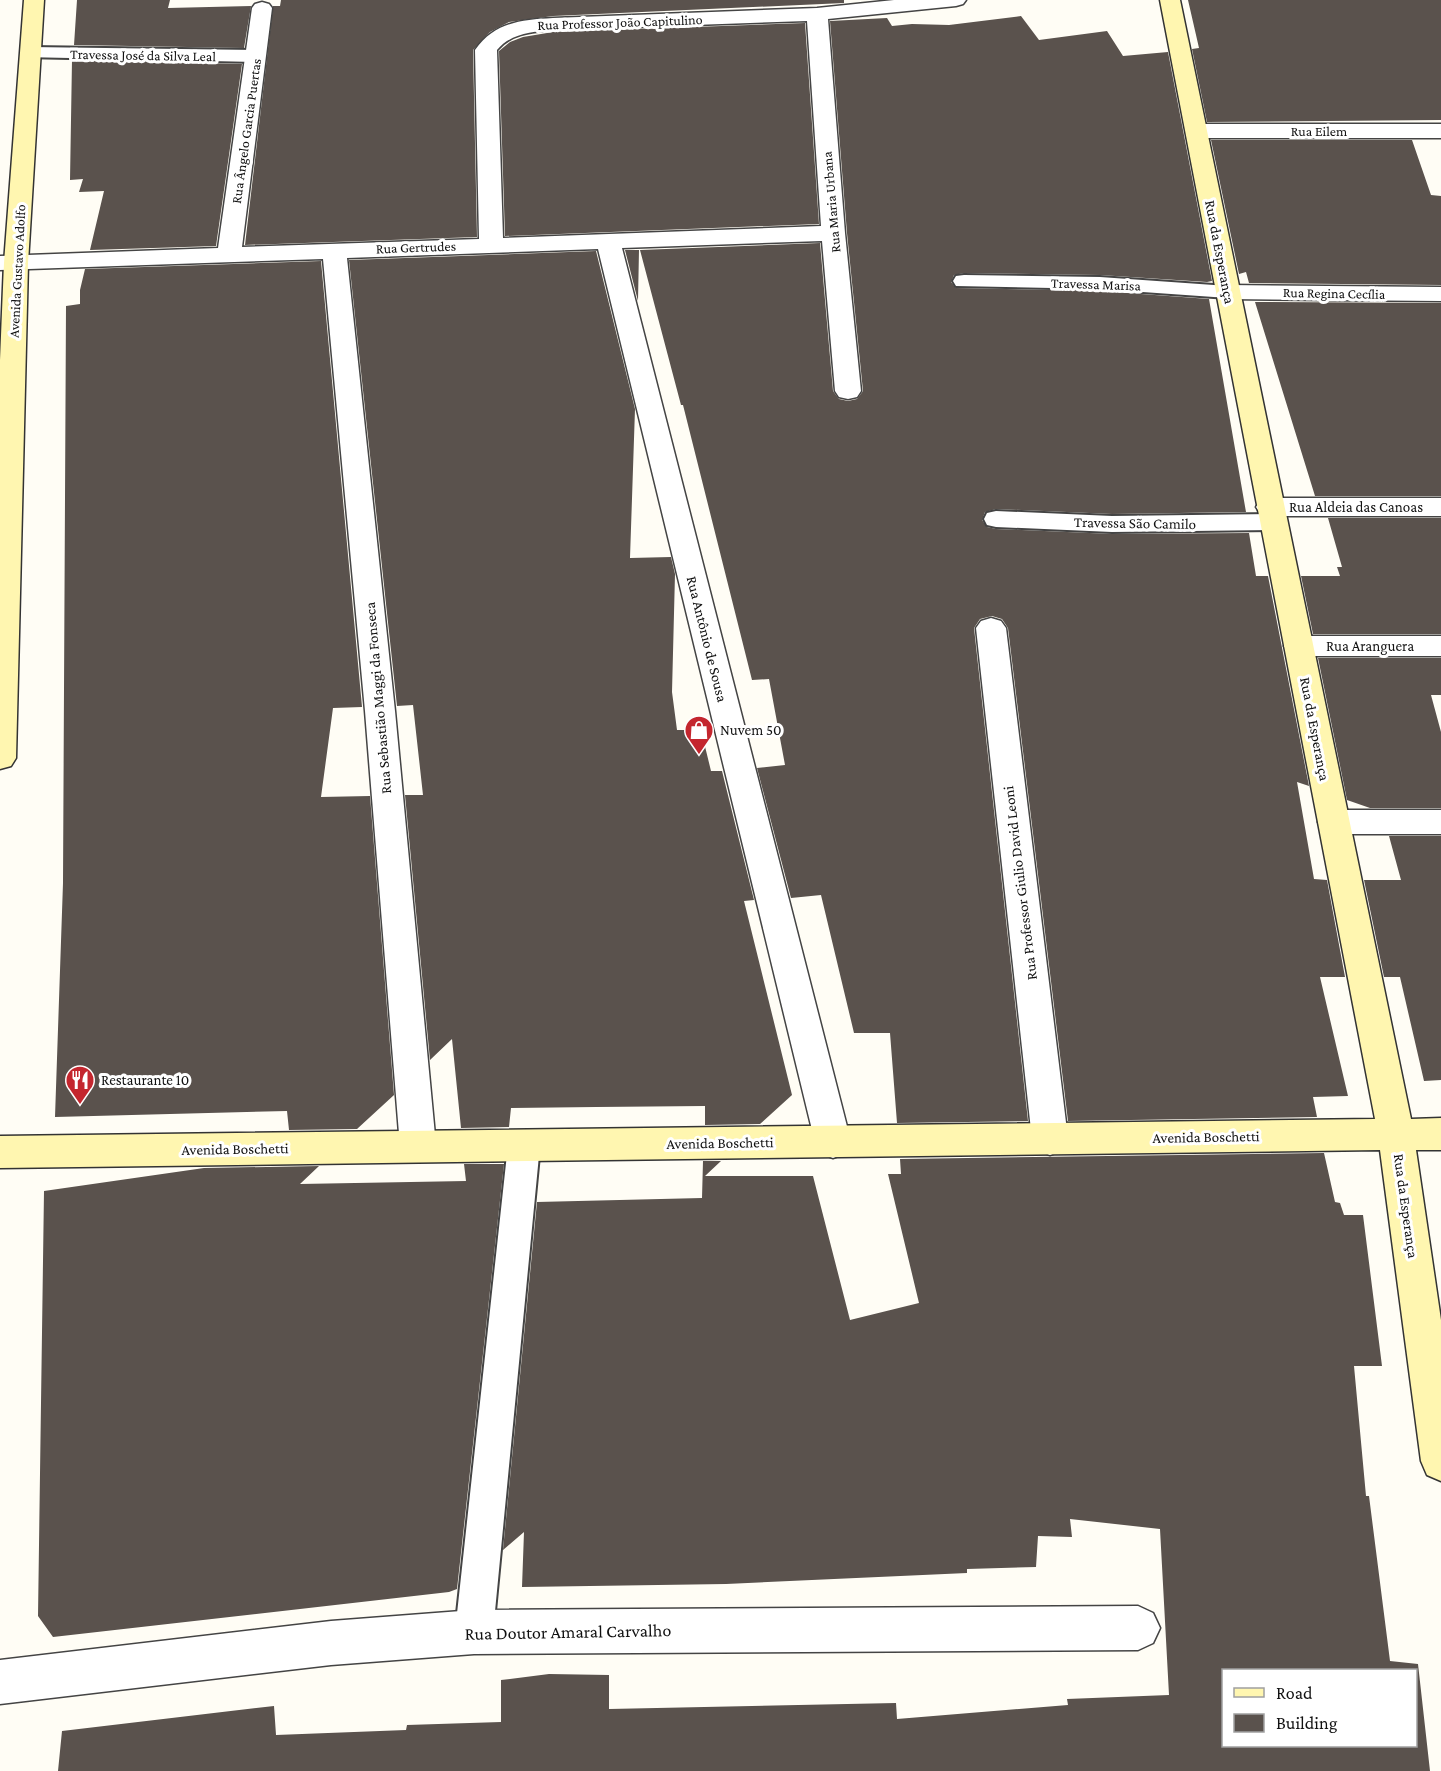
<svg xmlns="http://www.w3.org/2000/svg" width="1441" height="1771" font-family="'Crimson Pro',serif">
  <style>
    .building { fill: #5a524d; fill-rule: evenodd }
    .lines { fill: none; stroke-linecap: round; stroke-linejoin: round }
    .lane-casing { stroke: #444; stroke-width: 4 }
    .street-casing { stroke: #444; stroke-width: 3 }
    .secondary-casing { stroke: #333; stroke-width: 3 }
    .lane { fill: #fff; fill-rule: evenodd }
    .street { fill: #fff; fill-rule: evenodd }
    .secondary { fill: #fff6b0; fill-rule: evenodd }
    .labels { text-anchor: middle; stroke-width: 6; stroke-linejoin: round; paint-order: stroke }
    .far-street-label { font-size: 14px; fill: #111; stroke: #fff }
    .street-label { font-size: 15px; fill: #111; stroke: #fff }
    .poi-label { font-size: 15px; fill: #111; stroke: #fff; text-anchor: start }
    .near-street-label { font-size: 18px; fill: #111; stroke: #fff }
  </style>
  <rect width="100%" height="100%" fill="#fffdf5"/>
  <!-- building -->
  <path class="building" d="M77,0H170L168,8L251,6L244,48L74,45Z
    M281,0H844V3L553,16L509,22L490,32L473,50L477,237L245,245L273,6H280Z
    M1188,0H1441V120L1207,122L1192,49L1199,48Z
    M1021,16L1039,40L1107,31L1123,56L1168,52L1212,281L1207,282L1100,275L964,273L954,275L951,282L956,288L1100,291L1209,299L1246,512L1112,514L996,509L985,512L982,520L987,527L996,529L1112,534L1249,533L1256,576H1268L1309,786L1297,782L1314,879L1327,880L1345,977H1320L1348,1096L1313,1097L1317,1117L1068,1121L1008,628L1002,619L992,616L980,619L974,628L1028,1121L897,1123L890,1033H854L821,895L791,898L757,768L785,765L769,679L752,680L683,405H681L640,250L820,243L833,391L839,399L848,401L857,399L863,391L847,233L830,21L887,18L892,26L912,24L949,25Z
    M805,23L819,224L505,236L499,51L510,42L523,37L553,32Z
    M72,60L242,64L216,246L90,250L104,191L79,192L83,179L70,180Z
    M1211,140H1412L1431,195L1441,196V285L1249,283L1246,272L1239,274Z
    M625,250H639L638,301Z
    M596,251L635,409L630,558L671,557L675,574L672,692L677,730H701L711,771H722L754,900L744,901L792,1095L760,1124L705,1125V1106L596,1107L511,1108L509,1127L461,1128L452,1039L430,1060L405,795H423L413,705L397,706L349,260Z
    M321,261L362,707L333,708L321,797L370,796L394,1095L357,1129L289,1130L287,1111L55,1117L63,883L66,306L80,304V290L85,269Z
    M1255,302L1441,303V496H1315Z
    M1328,518H1441V634H1313L1301,576H1340L1337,567H1342Z
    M1318,658H1441V695H1431L1441,732V808H1370L1347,800Z
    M1389,836H1441V1080L1424,1081L1400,977H1384L1364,880H1401Z
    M1324,1153L1335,1202L1340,1203L1344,1215H1363L1382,1366H1354L1366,1496H1369L1390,1661L1418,1664L1430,1771H58L62,1731L274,1706L276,1735L406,1730L407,1725L501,1722V1680L549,1674L609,1675V1709L896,1703L897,1719L1068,1705L1067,1699L1169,1695L1160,1529L1070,1519L1072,1537L1038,1536L1036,1567L967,1569V1573L726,1584L522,1587L524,1532L503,1550L537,1202L702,1198L703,1161H721L705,1176H813L850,1320L919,1303L888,1174H901L900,1159ZM1224,1671H1416V1746H1224Z
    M464,1164H504L457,1589L449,1592L53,1637L38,1616L44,1191L204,1168L319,1166L300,1184L466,1181Z"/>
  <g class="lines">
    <!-- lane casing -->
    <g class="lane-casing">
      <path id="lane" d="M30,47L256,50L263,52L265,56L263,60L256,62L23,57L21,53L23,49Z
        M964,275L1100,277L1228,286L1236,287L1239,292L1236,297L1228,298L1100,289L956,286L953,281L956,276Z
        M996,511L1112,516L1273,514L1282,516L1285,522L1282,528L1273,530L1112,532L996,527L987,525L984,519L987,513Z
        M524,1131L535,1135L540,1145L493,1632L487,1645L474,1651L461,1645L455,1632L508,1145L513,1135Z"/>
    </g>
    <!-- street casing -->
    <g class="street-casing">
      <path id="street" d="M894,0H966L963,4L956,6L828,19L845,233L861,391L857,397L848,399L839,397L835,391L822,241L622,248L851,1142L846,1153L833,1158L820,1153L815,1142L598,249L347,258L395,711L436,1146L431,1157L418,1162L405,1157L400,1146L365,711L323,259L0,270V256L218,248L252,8L255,4L262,2L269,4L272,8L242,247L479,239L475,50C495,22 521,20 553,18L817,8ZM807,21L821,226L503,238L497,50C511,33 532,32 553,30Z
        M1197,124H1441V138H1197L1189,136L1186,131L1189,126Z
        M1228,285L1441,287V301L1228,299L1219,297L1216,292L1219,287Z
        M1270,498H1441V516H1270L1260,513L1256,507L1260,501Z
        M991,618L1001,621L1006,628L1068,1139L1063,1150L1050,1155L1037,1150L1032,1139L976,628L981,621Z
        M1299,636H1441V656H1299L1289,653L1284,646L1289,639Z
        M1334,810H1441V834H1334L1323,831L1318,822L1323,813Z
        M1138,1606L1153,1613L1160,1628L1153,1643L1138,1650L474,1654L331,1665L0,1704V1660L331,1621L474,1610Z"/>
    </g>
    <!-- secondary casing -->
    <g class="secondary-casing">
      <path id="secondary" d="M24,0H44L28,263L16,758L11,766L0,769V360L4,263Z
        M1160,0H1180L1411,1119L1441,1118V1150H1416L1441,1320V1481L1427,1475L1421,1461L1380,1150L0,1168V1136L1375,1119Z"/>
    </g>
    <!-- lane -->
    <use href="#lane" class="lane"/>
    <!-- street -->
    <use href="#street" class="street"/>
    <!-- secondary -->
    <use href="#secondary" class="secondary"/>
  </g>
  <!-- icons -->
  <defs>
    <g id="shop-pin" transform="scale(1.5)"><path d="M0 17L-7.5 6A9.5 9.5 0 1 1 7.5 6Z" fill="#c4262e" stroke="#fff"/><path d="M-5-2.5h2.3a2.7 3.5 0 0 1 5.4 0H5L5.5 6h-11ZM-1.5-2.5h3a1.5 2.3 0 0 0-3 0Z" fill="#fff"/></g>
    <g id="restaurant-pin" transform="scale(1.5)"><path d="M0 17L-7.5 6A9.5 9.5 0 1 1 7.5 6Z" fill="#c4262e" stroke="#fff"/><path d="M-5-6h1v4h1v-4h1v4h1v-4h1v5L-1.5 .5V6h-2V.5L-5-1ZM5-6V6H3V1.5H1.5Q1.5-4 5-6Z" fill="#fff"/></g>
  </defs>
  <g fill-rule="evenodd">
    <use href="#shop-pin" x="699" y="730"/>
    <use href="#restaurant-pin" x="80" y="1080"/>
  </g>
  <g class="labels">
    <!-- far-street labels -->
    <g class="far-street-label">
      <text transform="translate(620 22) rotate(-2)" y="5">Rua Professor João Capitulino</text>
      <text transform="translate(143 55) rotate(1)" y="5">Travessa José da Silva Leal</text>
      <text transform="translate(246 131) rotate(-82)" y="5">Rua Ângelo Garcia Puertas</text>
      <text x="1319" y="136">Rua Eilem</text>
      <text transform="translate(831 202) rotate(-95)" y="5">Rua Maria Urbana</text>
      <text transform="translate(416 247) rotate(-2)" y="5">Rua Gertrudes</text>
      <text transform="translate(17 271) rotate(-87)" y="5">Avenida Gustavo Adolfo</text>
      <text transform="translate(1096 284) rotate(2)" y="5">Travessa Marisa</text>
      <text transform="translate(1334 293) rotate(1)" y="5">Rua Regina Cecília</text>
    </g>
    <!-- street labels -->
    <g class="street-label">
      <text transform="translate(1220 252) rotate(79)" y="5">Rua da Esperança</text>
      <text x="1356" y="512">Rua Aldeia das Canoas</text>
      <text transform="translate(1135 523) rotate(1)" y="5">Travessa São Camilo</text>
      <text transform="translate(707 639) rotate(76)" y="5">Rua Antônio de Sousa</text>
      <text x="1370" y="651">Rua Aranguera</text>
      <text transform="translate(378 698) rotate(-95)" y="5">Rua Sebastião Maggi da Fonseca</text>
      <text transform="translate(1315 729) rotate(79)" y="5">Rua da Esperança</text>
      <text transform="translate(1020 883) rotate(-97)" y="5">Rua Professor Giulio David Leoni</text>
      <text transform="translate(1206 1137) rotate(-1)" y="5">Avenida Boschetti</text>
      <text transform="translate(720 1143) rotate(-1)" y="5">Avenida Boschetti</text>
      <text transform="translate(235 1149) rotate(-1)" y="5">Avenida Boschetti</text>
      <text transform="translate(1406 1206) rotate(82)" y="5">Rua da Esperança</text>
    </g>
    <!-- poi labels -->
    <g class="poi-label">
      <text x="720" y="735">Nuvem 50</text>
      <text x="101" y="1085">Restaurante 10</text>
    </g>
    <!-- near-street labels -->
    <g class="near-street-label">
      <text transform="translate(568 1632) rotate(-1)" y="6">Rua Doutor Amaral Carvalho</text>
    </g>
  </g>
  <!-- legend -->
  <rect x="1222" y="1669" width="195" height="78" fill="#ffffff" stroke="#a0a0a0" stroke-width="1.5"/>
  <rect x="1234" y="1688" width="30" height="9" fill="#fff6b0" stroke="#a0a0a0" stroke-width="1.5"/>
  <text x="1276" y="1699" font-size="18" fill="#111111">Road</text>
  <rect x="1234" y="1714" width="30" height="18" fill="#5a524d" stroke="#a0a0a0" stroke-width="1.5"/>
  <text x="1276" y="1729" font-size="18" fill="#111111">Building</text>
</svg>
